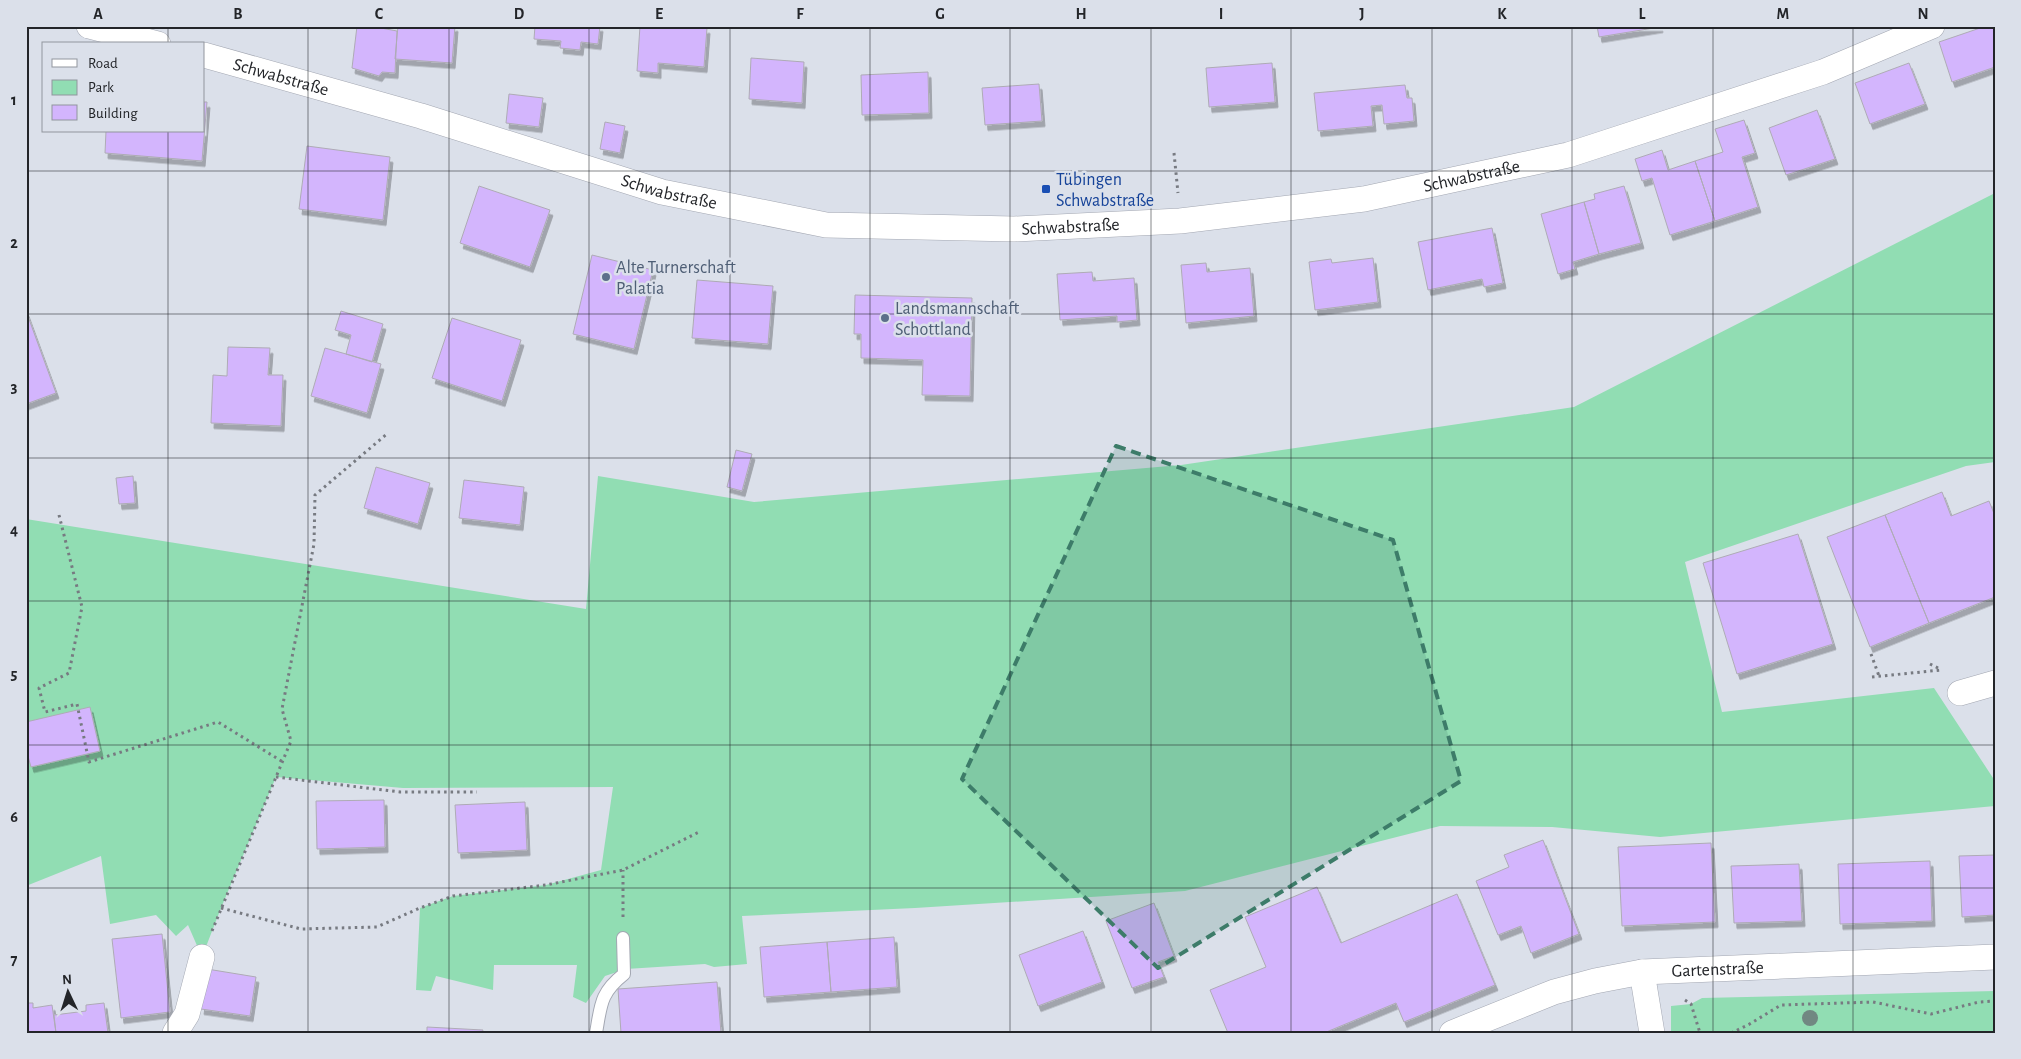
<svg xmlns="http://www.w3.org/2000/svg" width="2021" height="1059" font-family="'Alegreya Sans',sans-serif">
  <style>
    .green { fill: #91ddb3 }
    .building { fill: #d3b5fd; stroke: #aeabb5; filter: url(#shadow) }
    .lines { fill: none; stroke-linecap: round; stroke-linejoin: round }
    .lane-casing { stroke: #a3a7b2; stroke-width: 14 }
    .street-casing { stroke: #a3a7b2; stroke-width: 26 }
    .path { stroke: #777a81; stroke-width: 3; stroke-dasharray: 2.5 4; stroke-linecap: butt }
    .lane { stroke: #fff; stroke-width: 12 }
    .street { stroke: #fff; stroke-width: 25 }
    .tree { fill: #718782 }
    .marked { fill: #3d7c69; fill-opacity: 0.2; stroke: #3d7c69; stroke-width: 4; stroke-dasharray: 10 6; stroke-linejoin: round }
    .grid { fill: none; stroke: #232529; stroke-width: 1; stroke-opacity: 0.55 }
    .transit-dot { fill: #1a4fb4; stroke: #dbe0ea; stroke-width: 2 }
    .service-dot { fill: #5c6f8a; stroke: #dbe0ea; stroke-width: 2 }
    .labels { text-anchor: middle; stroke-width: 5; stroke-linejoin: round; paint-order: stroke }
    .street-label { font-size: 18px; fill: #232529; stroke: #dbe0ea }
    .transit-label { font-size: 18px; fill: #164399; stroke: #dbe0ea; text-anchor: start }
    .service-label { font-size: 18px; fill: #4e5e75; stroke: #dbe0ea; text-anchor: start }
    .neatline { fill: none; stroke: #232529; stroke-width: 2 }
    .grid-label { font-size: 16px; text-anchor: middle; font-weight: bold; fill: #232529 }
  </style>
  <defs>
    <filter id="shadow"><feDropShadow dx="3" dy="5.5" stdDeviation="0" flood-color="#0004"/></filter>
  </defs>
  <rect width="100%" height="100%" fill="#dbe0ea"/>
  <!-- green -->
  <path class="green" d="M1995,193V462L1966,466L1685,562L1722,712L1934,688L1995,781V806L1660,837L1552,827L1440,826L1185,891L915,908L742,916L747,964L714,967L705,964L626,969L605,976L586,1003L573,997L577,965H494L493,990L436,976L431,991L416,990L420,908L453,896L546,885L601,870L613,787L403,788L276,777L221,908L202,957L188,925L176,936L156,915L110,924L101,856L26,886V519L586,609L598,476L754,502L1181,465L1574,407Z
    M1995,991V1033H1671V1006L1691,1004L1702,998Z"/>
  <!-- building -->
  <path class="building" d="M357,26H370L397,31L395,73L382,72L379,76L352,68Z
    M398,26H455L452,63L395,59Z
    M535,26H600L598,44L581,42L580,50L560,48L561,41L534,39Z
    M640,26L707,28L704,67L658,63V73L637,71Z
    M1597,26H1660V27L1599,37Z
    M1986,26H1994L1995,29V67L1952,82L1939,42Z
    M751,58L804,62L802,103L749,99Z
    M1272,63L1275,102L1209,107L1206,68Z
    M1909,63L1925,104L1870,124L1855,83Z
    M928,72L929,113L862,115L861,75Z
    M1039,84L1042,121L985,125L982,88Z
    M1405,85L1407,98H1412L1414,121L1384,124L1382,105L1371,106L1373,126L1318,131L1314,93Z
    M509,94L543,98L539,127L506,123Z
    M204,102H207L202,161L105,153L106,131H204Z
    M1817,110L1835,159L1786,175L1769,128Z
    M1744,120L1755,153L1742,157L1758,207L1715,221L1695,161L1723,152L1715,129Z
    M605,122L625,126L620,153L600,149Z
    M307,146L390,157L383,220L299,209Z
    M1662,150L1668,170L1695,161L1715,221L1670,235L1652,178L1642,181L1635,159Z
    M479,186L550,210L530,267L460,243Z
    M1624,186L1641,243L1599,254L1584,202L1595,199L1594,194Z
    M1584,202L1599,254L1573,262L1575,269L1558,274L1541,214Z
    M1492,228L1503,283L1484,287L1482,279L1428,290L1418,242Z
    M592,255L653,270L634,349L573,334Z
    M1373,258L1378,302L1315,310L1309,262L1331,259L1332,263Z
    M1206,263L1207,272L1250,268L1254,316L1186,323L1181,265Z
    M1092,272L1093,281L1134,278L1137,320L1117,322V316L1060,320L1057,274Z
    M697,280L773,286L768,344L692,338Z
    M855,295L972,298L970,396L922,395L923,360L861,358V334H854Z
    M26,311L56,393L26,404Z
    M341,311L383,324L372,362L346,354L351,335L335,330Z
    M452,318L521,340L502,401L432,378Z
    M228,347L270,348L268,375H283L281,426L211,423L213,375L227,376Z
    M325,348L381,364L367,413L311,396Z
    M736,450L752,454L742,491L727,487Z
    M376,467L430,483L418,524L364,508Z
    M133,476L135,503L119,504L116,478Z
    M464,480L524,487L520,525L459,518Z
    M1942,492L1951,516L1989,501L1995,516V597L1929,623L1885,515Z
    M1885,515L1929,623L1870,647L1827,537Z
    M1798,534L1833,644L1737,674L1703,563Z
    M90,707L100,751L31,767L26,749V722Z
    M384,800L385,847L317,849L316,801Z
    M525,802L527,850L458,853L455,805Z
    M1543,840L1579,934L1531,953L1521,926L1498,935L1476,881L1509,867L1504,855Z
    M1711,843L1715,922L1622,926L1618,847Z
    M1995,855V915L1962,917L1959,856Z
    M1930,861L1932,921L1840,924L1838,864Z
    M1799,864L1802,921L1734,923L1731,866Z
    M1317,887L1341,943L1457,894L1495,985L1404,1022L1396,1003L1324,1033H1228L1210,990L1266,967L1245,917Z
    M1154,903L1174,956L1158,962L1164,977L1132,988L1106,921Z
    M1083,931L1102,982L1038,1006L1019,955Z
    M162,934L170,1012L121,1018L112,939Z
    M894,937L897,987L831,992L827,942Z
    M827,942L831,992L764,997L760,947Z
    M207,969L256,977L250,1016L201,1009Z
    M717,982L721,1033H621L618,989Z
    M26,1003H33V1008L52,1005L56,1033H26Z
    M104,1003L108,1033H56L54,1015L86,1011V1005Z
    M427,1027L483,1030L482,1033H427Z"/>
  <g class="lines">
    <!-- lane casing -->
    <g class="lane-casing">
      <path id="lane" d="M596,1033C601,1005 600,993 624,974L623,938"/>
    </g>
    <!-- street casing -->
    <g class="street-casing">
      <g id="street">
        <path d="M89,26L158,44"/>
        <path id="s1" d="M204,55L421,116L662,192L826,225L1014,229L1180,221L1364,199L1568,155L1823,72L1932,26"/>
        <path d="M1960,693L1995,683"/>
        <path d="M1642,972L1652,1033"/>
        <path d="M175,1033L187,1014L202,957"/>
        <path id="s2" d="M1452,1033L1554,992L1595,981L1642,972L1995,957"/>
      </g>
    </g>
    <!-- path -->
    <path class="path" d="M1174,153L1178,193
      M59,515L82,607L69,673L39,688L45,712L77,704L89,762L218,722L283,762
      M1871,654L1879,676
      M1930,664L1940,669
      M1872,677L1941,670
      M276,777L400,792H477
      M221,908L301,929L377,927L420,908L453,896L546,885L623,870L699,832
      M623,917V870
      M212,931L291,741L282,709L314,544L315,495L388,433
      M1685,1000L1691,1004L1700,1033
      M1731,1033L1748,1025L1781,1005L1873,1002L1931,1014L1979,1002L1995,1001"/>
    <!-- lane -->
    <use href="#lane" class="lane"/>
    <!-- street -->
    <use href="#street" class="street"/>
  </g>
  <!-- trees -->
  <circle class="tree" cx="1810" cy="1018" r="8"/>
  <!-- marked area -->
  <path class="marked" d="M1116,446L1393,540L1461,781L1158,968L962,779Z"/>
  <!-- grid -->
  <path class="grid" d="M168,26V44M308,26V1033M449,26V1033M589,26V1033M730,26V1033M870,26V1033M1010,26V1033M1151,26V1033M1291,26V1033M1432,26V1033M1572,26V1033M1713,26V1033M1853,26V1033M168,131V1033M26,171H1995M26,314H1995M26,458H1995M26,601H1995M26,745H1995M26,888H1995"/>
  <!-- markers -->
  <rect class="transit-dot" x="1041" y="184" width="10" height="10" rx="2.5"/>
  <g class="service-dot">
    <circle cx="606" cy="277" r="5"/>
    <circle cx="885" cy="318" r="5"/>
  </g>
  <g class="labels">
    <!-- street labels -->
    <g class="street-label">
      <text dy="6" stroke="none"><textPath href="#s1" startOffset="80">Schwabstraße</textPath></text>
      <text dy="6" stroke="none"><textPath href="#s1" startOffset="1295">Schwabstraße</textPath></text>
      <text dy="6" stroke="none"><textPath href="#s1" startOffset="485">Schwabstraße</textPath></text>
      <text dy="6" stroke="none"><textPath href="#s1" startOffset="890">Schwabstraße</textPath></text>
      <text dy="6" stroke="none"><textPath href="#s2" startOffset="276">Gartenstraße</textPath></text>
    </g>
    <!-- transit labels -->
    <g class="transit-label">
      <text x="1056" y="185">Tübingen<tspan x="1056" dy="21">Schwabstraße</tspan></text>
    </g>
    <!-- service labels -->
    <g class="service-label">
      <text x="616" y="273">Alte Turnerschaft<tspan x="616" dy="21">Palatia</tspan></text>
      <text x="895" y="314">Landsmannschaft<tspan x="895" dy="21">Schottland</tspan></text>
    </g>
  </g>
  <!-- border -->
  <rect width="2021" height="1059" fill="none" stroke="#dbe0ea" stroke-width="55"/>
  <!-- legend -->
  <rect x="42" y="42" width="162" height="90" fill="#dbe0ea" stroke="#91959d"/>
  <rect x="52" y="59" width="25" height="8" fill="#ffffff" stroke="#91959d"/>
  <text x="88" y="68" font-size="15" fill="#232529">Road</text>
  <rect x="52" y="80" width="25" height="15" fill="#91ddb3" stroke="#91959d"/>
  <text x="88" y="92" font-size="15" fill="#232529">Park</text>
  <rect x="52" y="105" width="25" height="15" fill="#d3b5fd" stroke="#91959d"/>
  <text x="88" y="118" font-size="15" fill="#232529">Building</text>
  <!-- north arrow -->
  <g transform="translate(68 992) rotate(356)" stroke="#dbe0ea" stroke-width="4" paint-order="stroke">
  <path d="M0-4L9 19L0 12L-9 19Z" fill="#232529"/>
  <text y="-8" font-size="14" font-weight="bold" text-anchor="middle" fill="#232529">N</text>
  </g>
  <rect x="28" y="28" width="1966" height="1004" class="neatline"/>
  <g class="grid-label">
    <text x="98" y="19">A</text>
    <text x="238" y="19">B</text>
    <text x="379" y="19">C</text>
    <text x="519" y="19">D</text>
    <text x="659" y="19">E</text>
    <text x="800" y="19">F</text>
    <text x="940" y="19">G</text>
    <text x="1081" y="19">H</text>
    <text x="1221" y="19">I</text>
    <text x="1362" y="19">J</text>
    <text x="1502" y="19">K</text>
    <text x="1642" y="19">L</text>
    <text x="1783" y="19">M</text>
    <text x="1923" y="19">N</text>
    <text x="14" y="105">1</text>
    <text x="14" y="248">2</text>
    <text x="14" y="392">3</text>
    <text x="14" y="535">4</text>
    <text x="14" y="679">5</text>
    <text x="14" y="822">6</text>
    <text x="14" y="965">7</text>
  </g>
</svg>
